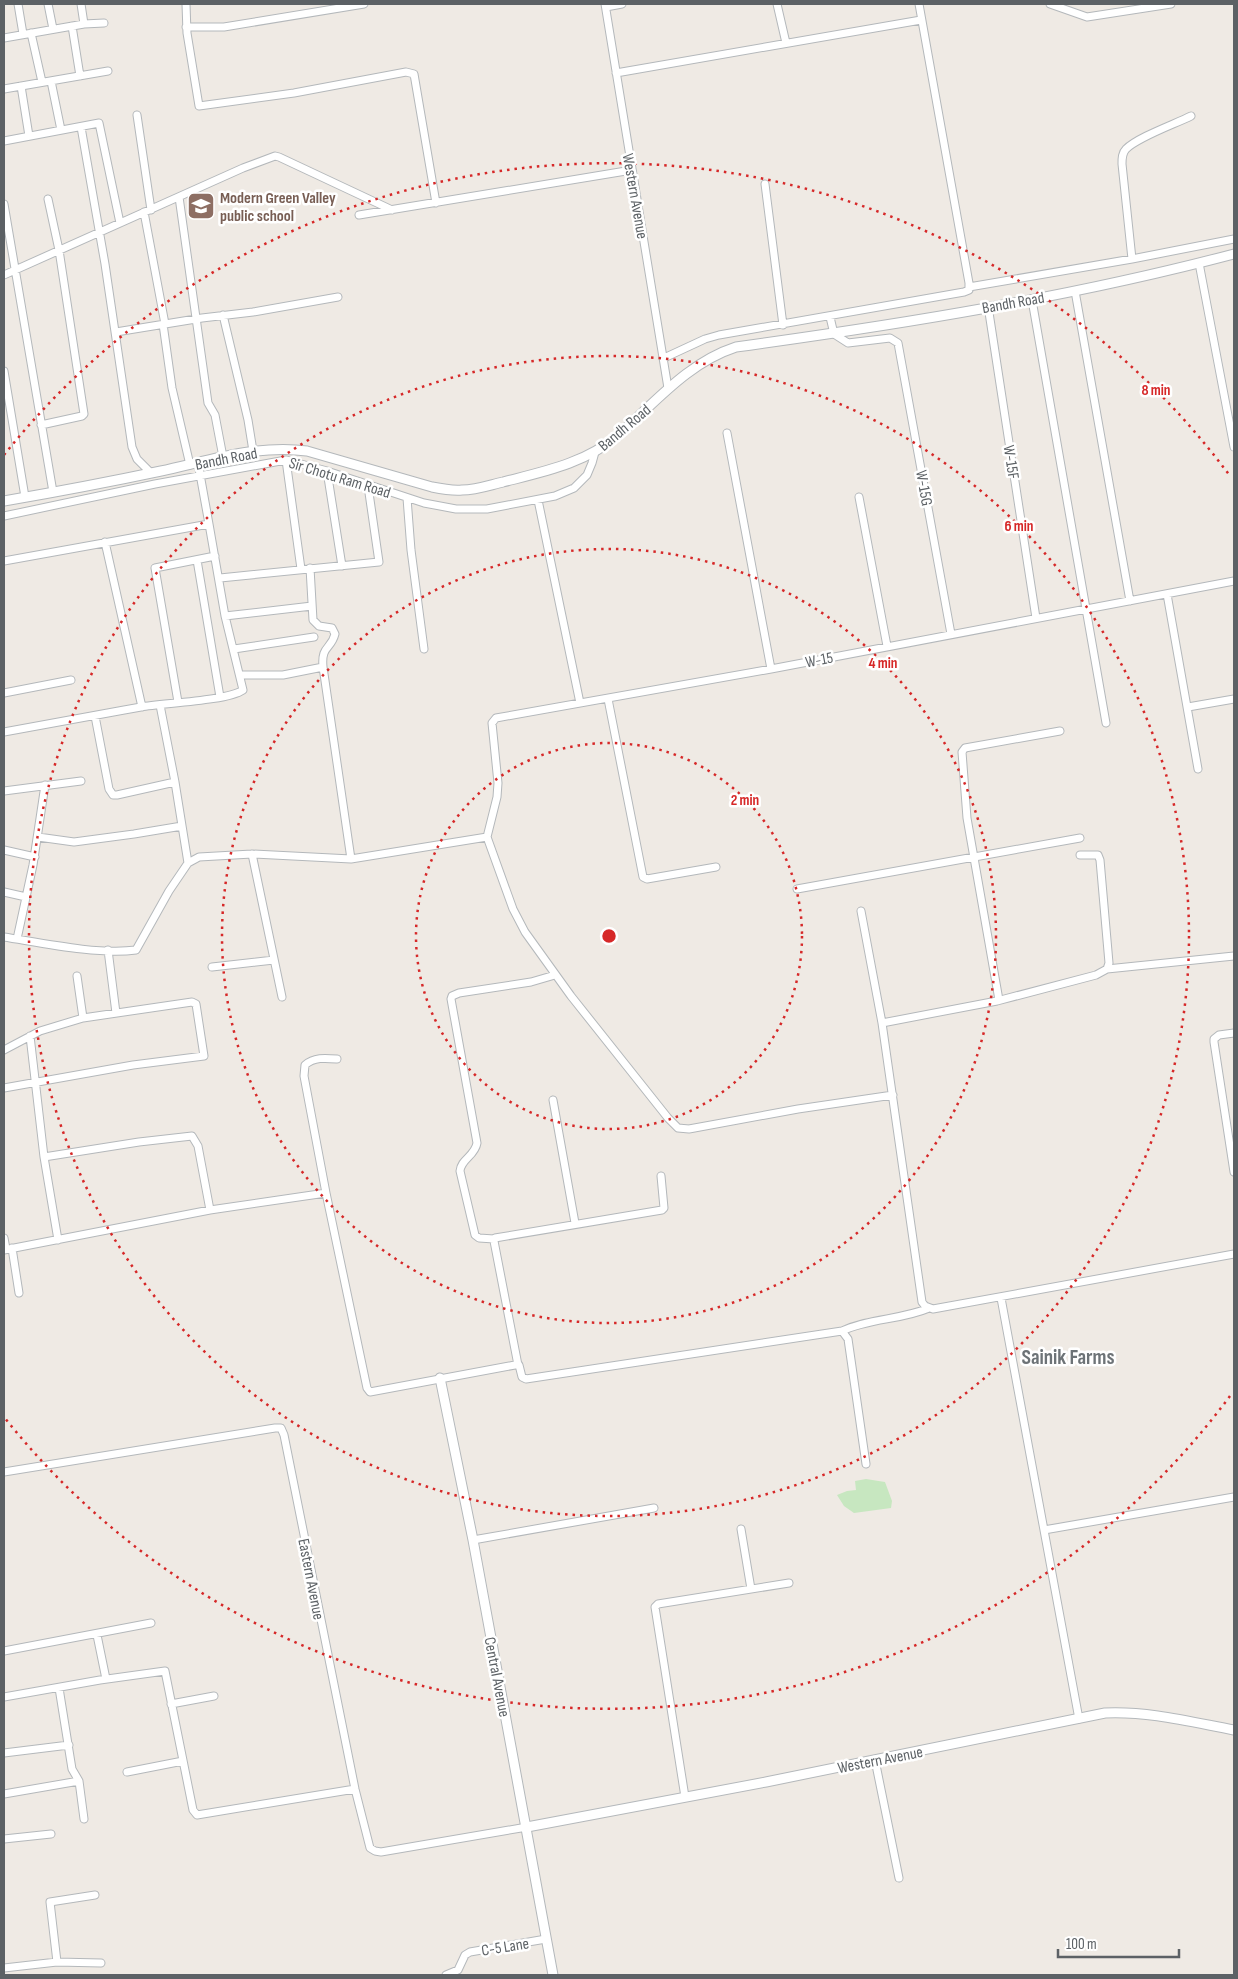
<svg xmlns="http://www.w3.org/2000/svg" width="1238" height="1979" font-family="'Sofia Sans Condensed',sans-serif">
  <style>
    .green { fill: #c7e7c0 }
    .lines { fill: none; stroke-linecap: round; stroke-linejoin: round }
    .minor-casing { stroke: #b4b8bb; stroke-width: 9 }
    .tertiary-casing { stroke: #b4b8bb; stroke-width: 11 }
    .minor { stroke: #fff; stroke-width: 7 }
    .tertiary { stroke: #fff; stroke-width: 9 }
    .ring { fill: none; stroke: #d62828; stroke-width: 2.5; stroke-dasharray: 2.5 5 }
    .labels { text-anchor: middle; stroke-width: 5; stroke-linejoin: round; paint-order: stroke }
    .street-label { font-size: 16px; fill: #5c6165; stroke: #fff }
    .education-label { font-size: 16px; font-weight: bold; fill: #785e54; stroke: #fff; text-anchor: start }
    .district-label { font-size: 21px; font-weight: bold; fill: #6d7377; stroke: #fff }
    .centre { fill: #d62828; stroke: #fff; stroke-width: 2.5 }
    .ring-label { font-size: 15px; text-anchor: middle; font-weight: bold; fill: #d62828; stroke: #fff; stroke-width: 5; stroke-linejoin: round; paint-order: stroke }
  </style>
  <rect width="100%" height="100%" fill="#efeae4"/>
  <!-- green -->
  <path class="green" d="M866,1479L885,1482L892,1501L891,1508L854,1513L844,1506L837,1495L847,1491L856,1490L855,1481Z"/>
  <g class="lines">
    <!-- minor casing -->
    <g class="minor-casing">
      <path id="minor" d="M18,4L23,34
        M48,4L53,29
        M81,4L84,24
        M186,4L187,33L199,106L294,93L406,72L414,74L436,203
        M605,4L668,388
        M777,4L786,43
        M1050,4L1087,17L1171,4
        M606,7L622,4
        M72,26L80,76
        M186,27H224L364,4
        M31,33L42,82
        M4,38L84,24L104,23
        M616,73L921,20
        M51,81L61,130
        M21,86L29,136
        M4,89L108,71
        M137,115L151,210
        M81,127L105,264L132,447L137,459L151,473
        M4,141L99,123L120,223
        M765,184L783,325
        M179,197L208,403L215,415L223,457
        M4,204L53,492
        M144,212L165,324
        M359,215L632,170
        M1132,259L1122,164C1122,158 1122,153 1126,149C1138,137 1175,124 1191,116
        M1199,263L1234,447
        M4,275L243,168L275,156L279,157L392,210
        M969,287L1132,259L1234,239
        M1075,291L1130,601
        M1032,300L1106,723
        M988,306L1036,618
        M223,315L248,420L253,451
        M830,317L834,334L848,343L890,338L898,343L951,634
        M163,324L172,388L190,465
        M116,332L202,318L253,312L338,297
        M664,358L705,339L719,335L964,292L969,290V283L919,4
        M4,371L25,497
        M41,425L82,416L84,414L59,250L48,199
        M727,433L771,669
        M286,460L301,569
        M327,471L342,566
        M859,497L887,646
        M407,498L411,550L424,649
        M538,500L580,703
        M4,516L155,484L286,460L327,471L424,503L456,509H487L555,496L574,488L587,475L592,463L595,452
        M105,542L142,707
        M197,560L220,697
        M4,561L209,524L198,463
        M310,568L313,620L319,626L332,628L335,634C331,650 321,645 323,667L351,859
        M220,578L379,562L368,486
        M1167,594L1198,769
        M225,616L312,606
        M234,649L314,637
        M240,675H283L323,667
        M4,693L71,680
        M608,699L643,877L647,879L716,867
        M178,702L155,568L215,556
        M160,705L175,782L188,863
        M1188,707L1234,699
        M95,716L109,789L113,795H117L175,782
        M4,732C49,724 95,715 141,707C163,703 227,701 243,690L225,616L209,524
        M4,791L81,781
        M38,837L74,842L134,834L182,826
        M487,837L513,909L525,932L571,996L668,1118L678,1128L689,1129L798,1109L893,1095
        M4,850L35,857
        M252,854L282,997
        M797,889L1080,838
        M4,892L26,897
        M861,911L882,1023L922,1302L925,1306L933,1309L1234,1254
        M4,937C42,943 98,955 136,950L169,891L188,863L199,857L252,854L351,859L487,837L497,797L498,783L492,723L496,718L771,669L1234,581
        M17,939L33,865L45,785
        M108,950L116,1013
        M212,967L274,960
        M1107,969L1234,956
        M77,976L83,1018
        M999,1000L967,818L962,752L965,748L1060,731
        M882,1023L997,1001L1096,975L1107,969L1109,963L1100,860L1098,855H1080
        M1234,1033L1219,1035L1214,1039V1042L1234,1172
        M30,1036L44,1157L58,1240
        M4,1050L40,1031L83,1018L192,1002L196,1004L204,1056L133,1065L4,1088
        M337,1059C325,1058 314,1057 305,1065L304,1076L326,1193L367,1388L370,1392L515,1365H519L522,1377L526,1379L842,1331L848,1339L866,1464
        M553,1100L575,1223
        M44,1157L139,1142L192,1136L198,1146L210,1210
        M4,1238L6,1249
        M494,1239L479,1238L475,1235L460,1171C461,1159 475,1156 477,1143L451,999L452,996L459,993L531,982L555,975
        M12,1248L19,1293
        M4,1250L210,1210L326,1193
        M1001,1298L1079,1719
        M842,1331C870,1318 901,1320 929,1308
        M518,1365L494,1241L495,1238L662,1210L664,1208L661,1176
        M4,1472L275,1428H281L284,1435L355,1789L370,1848L375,1851L381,1852L527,1827
        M741,1529L751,1589
        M1044,1530L1234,1497
        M473,1540L654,1508
        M97,1635L106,1679
        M4,1651L151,1623
        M59,1688L72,1769L79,1781L84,1819
        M4,1697L100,1680L165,1671L193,1810L197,1815L355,1789
        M171,1704L214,1696
        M4,1753L69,1745
        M875,1760L899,1878
        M127,1772L183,1761
        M4,1794L79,1781
        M685,1797L655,1607L658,1604L789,1583
        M4,1839L51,1834
        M95,1895L50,1902L57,1962L101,1963
        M4,1968L57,1962
        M446,1975L458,1970L465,1955L470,1952L546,1939"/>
    </g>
    <!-- tertiary casing -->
    <g class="tertiary-casing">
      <path id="tertiary" d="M4,501C56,492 109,482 161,471C208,461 258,444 307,451L432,487C442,489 452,491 462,490C476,490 490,485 503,482C542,472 587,463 618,435C655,403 687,363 736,347C903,324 1071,297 1234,254
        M440,1378L473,1540L553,1975
        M527,1827L766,1782L1105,1713C1149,1711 1191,1722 1234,1730"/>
    </g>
    <!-- minor -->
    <use href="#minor" class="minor"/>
    <!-- tertiary -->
    <use href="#tertiary" class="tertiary"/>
  </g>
  <!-- distance rings -->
  <g class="ring">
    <circle cx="609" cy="936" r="193"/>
    <circle cx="609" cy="936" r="387"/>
    <circle cx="609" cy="936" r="580"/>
    <path d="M1230 1396A773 773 0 0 1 4 1417M4 455A773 773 0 0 1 1230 476"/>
  </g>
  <!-- icons -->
  <defs>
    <g id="school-square" transform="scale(1.4375)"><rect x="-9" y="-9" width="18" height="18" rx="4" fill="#8d6e63" stroke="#fff"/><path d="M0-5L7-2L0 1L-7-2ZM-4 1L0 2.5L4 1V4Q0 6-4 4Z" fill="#fff"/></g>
  </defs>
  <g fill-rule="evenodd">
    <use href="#school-square" x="201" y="206"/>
  </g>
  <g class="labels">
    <!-- street labels -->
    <g class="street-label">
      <text transform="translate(636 196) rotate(80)" y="6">Western Avenue</text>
      <text transform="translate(1013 302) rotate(-10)" y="6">Bandh Road</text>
      <text transform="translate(624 427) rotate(-40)" y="6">Bandh Road</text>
      <text transform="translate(226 458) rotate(-11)" y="6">Bandh Road</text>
      <text transform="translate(1012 462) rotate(81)" y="6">W-15F</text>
      <text transform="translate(340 477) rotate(17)" y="6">Sir Chotu Ram Road</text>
      <text transform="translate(925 488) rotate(80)" y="6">W-15G</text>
      <text transform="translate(819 659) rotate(-11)" y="6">W-15</text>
      <text transform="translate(312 1579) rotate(79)" y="6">Eastern Avenue</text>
      <text transform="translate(498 1677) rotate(79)" y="6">Central Avenue</text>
      <text transform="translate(880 1759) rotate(-11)" y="6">Western Avenue</text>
      <text transform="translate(505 1946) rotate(-9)" y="6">C-5 Lane</text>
    </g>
    <!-- education labels -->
    <g class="education-label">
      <text x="220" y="203">Modern Green Valley<tspan x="220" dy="18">public school</tspan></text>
    </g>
    <!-- district labels -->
    <g class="district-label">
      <text x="1068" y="1364">Sainik Farms</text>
    </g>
  </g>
  <circle cx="609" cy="936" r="8" class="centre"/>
  <g class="ring-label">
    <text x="1156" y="395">8 min</text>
    <text x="1019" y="531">6 min</text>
    <text x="883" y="668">4 min</text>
    <text x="745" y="805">2 min</text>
  </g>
  <!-- border -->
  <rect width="1238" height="1979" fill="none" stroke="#5c6165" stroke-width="10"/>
  <!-- scale -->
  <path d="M1058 1949v8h121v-8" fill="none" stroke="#5c6165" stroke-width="2.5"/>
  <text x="1066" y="1949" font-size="15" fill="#5c6165" stroke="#ffffff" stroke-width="4" paint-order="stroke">100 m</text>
</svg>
